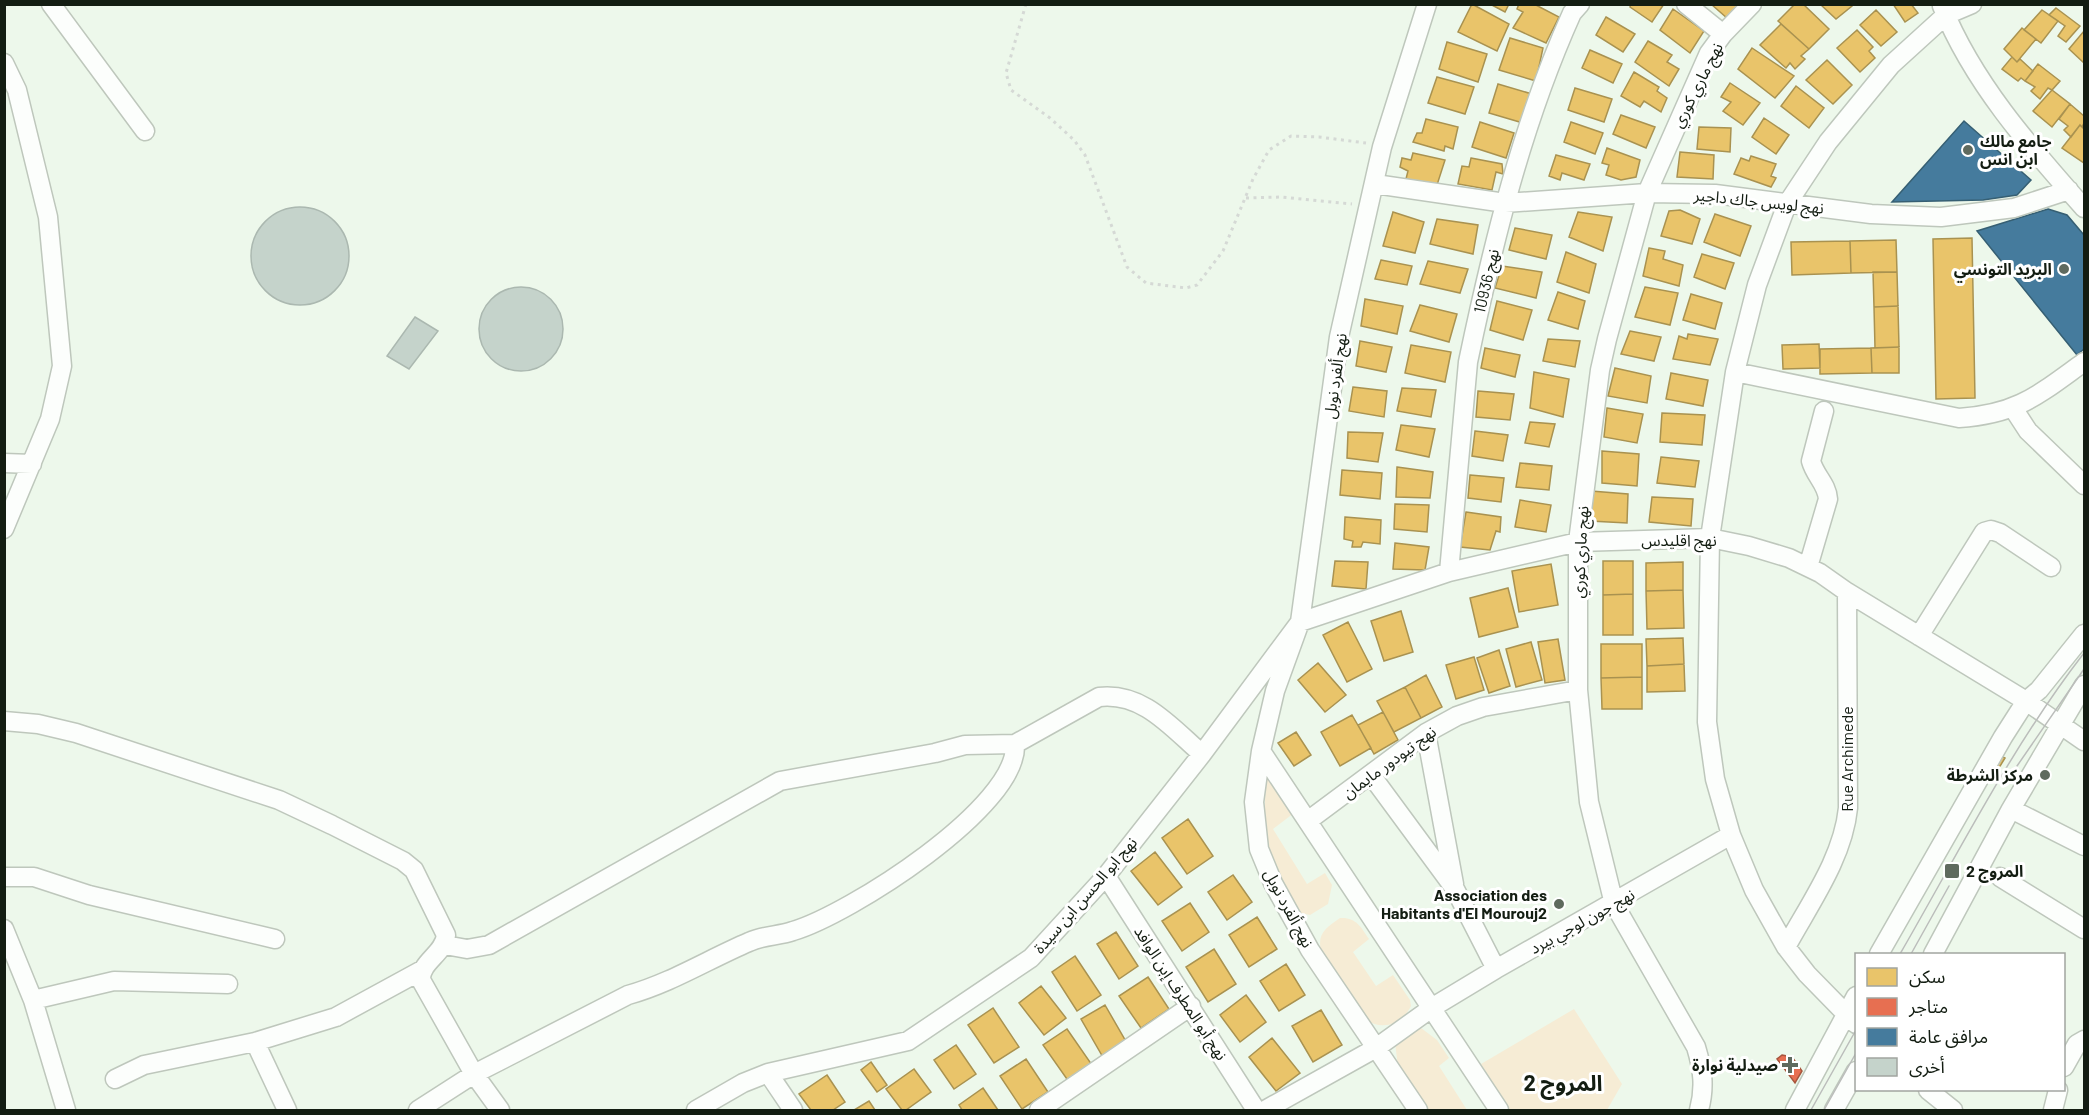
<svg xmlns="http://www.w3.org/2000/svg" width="2089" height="1115" font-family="Barlow,'Noto Sans Arabic',sans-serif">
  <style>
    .green { fill: #f6ecd5 }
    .homes { fill: #e9c46a; stroke: #a99250; stroke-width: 1.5 }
    .shops { fill: #e76f51; stroke: #a7563e; stroke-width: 1.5 }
    .public { fill: #457b9d; stroke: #365f73; stroke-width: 1.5 }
    .building { fill: #c5d3cb; stroke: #abb8b0; stroke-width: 1.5 }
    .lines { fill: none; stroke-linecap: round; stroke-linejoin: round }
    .minor-casing { stroke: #bec7bc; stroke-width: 21 }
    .path { stroke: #d5d9d5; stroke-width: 3; stroke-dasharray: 3 4.5; stroke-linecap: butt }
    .minor { stroke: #fcfefc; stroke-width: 18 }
    .tram { stroke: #bbbdbb; stroke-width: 1.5 }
    .poi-dot { fill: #5f6a5e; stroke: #fff; stroke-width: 2 }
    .labels { text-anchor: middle; stroke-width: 6; stroke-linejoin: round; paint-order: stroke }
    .street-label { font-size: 16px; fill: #131d12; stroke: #fff }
    .poi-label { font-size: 16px; font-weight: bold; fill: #131d12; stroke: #fff; text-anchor: end }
    .district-label { font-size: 22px; font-weight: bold; fill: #131d12; stroke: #fff }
  </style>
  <rect width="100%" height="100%" fill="#edf8eb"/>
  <!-- green -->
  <path class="green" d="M1266,771L1294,813L1273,829L1307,884L1325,873L1332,885L1328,904L1310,915L1296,912L1272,867L1264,829Z
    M1340,918C1356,917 1361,927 1369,939L1353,952L1376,986L1393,975L1410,1000L1411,1006C1402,1024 1383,1031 1366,1020L1321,951C1317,933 1326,928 1340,918Z
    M1574,1009L1622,1084L1607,1110H1510L1481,1064Z
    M1421,1028L1437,1040L1449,1058L1439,1066L1467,1110H1427L1398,1067L1395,1042Z"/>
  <!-- homes -->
  <path class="homes" d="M1472,4L1509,24L1497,51L1458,32Z
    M1490,4H1509L1505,12Z
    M1519,4H1534L1559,17L1546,43L1513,28L1523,12L1517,9Z
    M1631,4H1664L1652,22L1630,7Z
    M1711,4H1740L1728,19Z
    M1795,4H1803L1829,29L1809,49L1778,21Z
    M1820,4H1851L1852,6L1836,19Z
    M1893,4H1911L1918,13L1905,22Z
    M2056,8L2080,26L2066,42L2058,36L2065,26L2049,15Z
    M1673,9L1704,31L1690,53L1660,30Z
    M1876,10L1897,32L1881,46L1860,25Z
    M2042,10L2058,21L2041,43L2024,30Z
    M1606,17L1635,34L1623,52L1596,35Z
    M1781,24L1809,49L1801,56L1805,59L1795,69L1790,63L1786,68L1760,45Z
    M2022,28L2036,39L2017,62L2004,49Z
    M1857,30L1873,47L1869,51L1875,58L1860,72L1837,48Z
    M2084,31V63L2069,49Z
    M1510,38L1543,48L1536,81L1499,70Z
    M1648,41L1672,55L1667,62L1679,69L1669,86L1635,62Z
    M1447,42L1487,54L1478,82L1439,69Z
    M1752,48L1794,76L1775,98L1738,69Z
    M1590,50L1622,64L1613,83L1582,68Z
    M2012,57L2017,62L2020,59L2033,71L2025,81L2021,78L2018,81L2002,69Z
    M1827,60L1852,85L1833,104L1806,80Z
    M2038,64L2060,81L2052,90L2048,88L2040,99L2031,91L2035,87L2025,81Z
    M1634,72L1659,87L1657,91L1667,98L1661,112L1644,101L1640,107L1621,96Z
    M1437,77L1474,87L1465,114L1428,103Z
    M1730,83L1760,103L1743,125L1723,111L1731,102L1721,97Z
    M1498,84L1532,94L1523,123L1489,113Z
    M1796,86L1824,108L1809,128L1781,106Z
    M1575,88L1612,99L1604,122L1568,110Z
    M2052,90L2070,104L2052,127L2033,111Z
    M2070,104L2084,116V123L2082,127L2080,125L2071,137L2064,130L2068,126L2059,119Z
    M1621,115L1655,127L1646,148L1613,134Z
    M1764,118L1789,135L1776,154L1752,137Z
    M1426,119L1458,127L1453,149L1445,146L1444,151L1413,142L1417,133H1422Z
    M1480,122L1514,133L1506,158L1472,147Z
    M1571,122L1603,133L1595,154L1564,142Z
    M2080,125L2084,129V163L2062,148Z
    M1699,127L1731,128L1730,152L1697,149Z
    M1607,148L1640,160L1636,177L1621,180L1606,175L1609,165L1602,163Z
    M1680,152L1714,155L1713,179L1677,177Z
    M1413,153L1445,160L1437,185L1406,179L1408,171L1400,167L1402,158L1411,160Z
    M1556,155L1590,164L1584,180L1562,173L1560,180L1549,176Z
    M1751,156L1776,164L1771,176L1776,178L1771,187L1734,174L1741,158L1749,161Z
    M1471,158L1502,164L1503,174L1496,172L1492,190L1458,184L1462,166L1469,167Z
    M1680,210L1700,219L1692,244L1661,236L1669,211Z
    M1393,212L1424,222L1415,253L1383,246Z
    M1578,212L1612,217L1603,251L1569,237Z
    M1715,214L1751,226L1740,256L1704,242Z
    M1437,219L1478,225L1473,254L1430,244Z
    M1515,228L1552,235L1546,259L1509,250Z
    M1972,238L1975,398L1936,399L1933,239Z
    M1896,240L1897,272L1851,273L1850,241Z
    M1850,241L1851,273L1792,275L1791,242Z
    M1649,248L1665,251L1663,259L1683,265L1679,286L1643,276Z
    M1566,252L1596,264L1589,293L1557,282Z
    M1702,254L1734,263L1725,289L1694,277Z
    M1381,260L1412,266L1407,285L1375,279Z
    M1428,261L1468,269L1460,293L1420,284Z
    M1502,266L1542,272L1536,298L1495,288Z
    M1873,272H1897L1898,306L1874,307Z
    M1645,287L1678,293L1670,325L1635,317Z
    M1558,292L1585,301L1578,329L1548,320Z
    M1691,294L1722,303L1715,329L1683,320Z
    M1365,299L1403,306L1397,334L1361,326Z
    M1497,301L1532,310L1523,340L1490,330Z
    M1420,305L1457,314L1449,342L1410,331Z
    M1898,306L1899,347L1875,348L1874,307Z
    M1630,331L1661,337L1654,361L1621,354Z
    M1688,334L1718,339L1710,365L1673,359L1679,336L1687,339Z
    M1548,339L1580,341L1575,367L1543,361Z
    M1360,341L1392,347L1386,372L1356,366Z
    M1819,344L1820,368L1783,369L1782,345Z
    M1411,345L1451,352L1445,382L1405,373Z
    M1899,347V373H1872L1871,348Z
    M1485,348L1520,355L1515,377L1481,368Z
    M1871,348L1872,373L1820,374V349Z
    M1615,368L1651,376L1647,403L1608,396Z
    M1534,372L1569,379L1563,417L1530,408Z
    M1671,373L1708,380L1703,406L1666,399Z
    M1353,387L1387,391L1384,417L1349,411Z
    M1402,388L1436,390L1431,417L1397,411Z
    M1478,391L1514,394L1510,420L1476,417Z
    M1607,408L1643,414L1637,443L1604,437Z
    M1662,413L1705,415L1702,445L1660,442Z
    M1530,422L1555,424L1549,447L1525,443Z
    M1401,425L1435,429L1429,457L1396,450Z
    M1475,431L1508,435L1503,461L1472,456Z
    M1348,432L1383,433L1378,462L1347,458Z
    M1602,451L1639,454L1637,486L1602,483Z
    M1661,457L1699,461L1695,487L1657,483Z
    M1520,463L1552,466L1549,490L1516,487Z
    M1397,467L1433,472L1430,498L1396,497Z
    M1342,470L1382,473L1380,499L1340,495Z
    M1470,475L1504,478L1501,502L1468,498Z
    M1591,491L1628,494L1627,523L1590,521Z
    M1652,497L1693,499L1691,526L1649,522Z
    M1520,500L1551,505L1546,532L1515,527Z
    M1395,504L1429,505L1427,532L1394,529Z
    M1466,512L1501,517L1500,532L1496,531L1490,550L1460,547Z
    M1345,517L1381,520L1380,544L1363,542L1361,547H1352L1353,541L1344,539Z
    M1395,543L1429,547L1425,570L1393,569Z
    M1335,561L1368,562L1366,589L1332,586Z
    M1603,561H1633V594L1603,595Z
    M1683,562V590L1646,591V563Z
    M1551,564L1558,605L1519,612L1512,571Z
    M1508,588L1518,627L1479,637L1470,598Z
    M1683,590L1684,628L1647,629L1646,591Z
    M1633,594V635H1603V595Z
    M1401,611L1413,652L1384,661L1371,621Z
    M1348,622L1372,669L1347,682L1323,635Z
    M1683,638L1684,664L1647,666L1646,639Z
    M1558,639L1565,680L1545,683L1538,642Z
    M1531,642L1542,680L1516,687L1506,649Z
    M1601,644H1642V677L1601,678Z
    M1499,650L1510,686L1489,693L1477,658Z
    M1474,657L1484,690L1456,699L1446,665Z
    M1318,663L1346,695L1325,712L1298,680Z
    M1684,664L1685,691L1647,692V666Z
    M1426,675L1442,707L1421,718L1405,687Z
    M1642,677V709H1602L1601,678Z
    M1405,687L1421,718L1394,732L1377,701Z
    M1383,712L1398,740L1374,754L1358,725Z
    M1352,715L1371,748L1340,766L1321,732Z
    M1296,732L1311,755L1294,766L1278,743Z
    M1997,754L2005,758L1994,776L1987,772Z
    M1188,819L1213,856L1187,874L1162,838Z
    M1155,852L1182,887L1158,905L1131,871Z
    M1233,875L1252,902L1227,920L1208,892Z
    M1190,903L1209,932L1182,951L1162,921Z
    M1257,917L1277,949L1249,967L1229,935Z
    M1116,932L1138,966L1119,979L1097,944Z
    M1214,949L1236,984L1208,1002L1186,967Z
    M1075,956L1101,995L1077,1011L1052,972Z
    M1286,964L1305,995L1279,1011L1260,981Z
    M1148,977L1169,1009L1141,1028L1119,996Z
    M1041,986L1066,1018L1044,1035L1019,1003Z
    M1246,995L1266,1022L1240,1042L1220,1015Z
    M1105,1005L1128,1045L1104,1059L1081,1019Z
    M993,1008L1019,1047L994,1063L968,1025Z
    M1321,1010L1342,1045L1313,1062L1292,1026Z
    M1067,1029L1092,1065L1069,1082L1043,1045Z
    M1272,1038L1300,1073L1276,1091L1249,1057Z
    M956,1045L976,1074L954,1089L934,1060Z
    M1026,1059L1048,1092L1022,1109L1000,1076Z
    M871,1062L887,1085L877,1092L861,1070Z
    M914,1069L931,1092L906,1110H902L886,1089Z
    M827,1075L845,1102L833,1110H811L799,1094Z
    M983,1088L998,1110H962L959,1105Z
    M869,1101L875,1110H854Z"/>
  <!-- shops -->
  <path class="shops" d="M1782,1055L1792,1057L1802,1071L1795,1083L1777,1059Z"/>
  <!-- public -->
  <path class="public" d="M1964,121L2031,180L2017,195L1983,200L1892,202Z
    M2048,209L2067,215L2084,235V349L2077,355L1977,231Z"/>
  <!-- building -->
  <path class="building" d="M251 256a49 49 0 1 1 98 0a49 49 0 1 1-98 0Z
    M479 329a42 42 0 1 1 84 0a42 42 0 1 1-84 0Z
    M415,317L438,331L409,369L387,356Z"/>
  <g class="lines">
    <!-- minor casing -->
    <g class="minor-casing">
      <path id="minor" d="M51,4L145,131
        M1686,4L1723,34
        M1942,6C1973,83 2030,147 2084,208
        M4,63L17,90L48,217L62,366L50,419L4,529
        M1375,184L1505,203L1647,193L1715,194L1871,214L1941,217L2014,208L2069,190
        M1735,372L1959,418C2018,414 2038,395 2084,362
        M2013,408L2028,431L2084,485
        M4,463L32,464
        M1808,567L1828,499C1827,484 1815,476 1811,461L1824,411
        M1449,572L1468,362C1493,243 1522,124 1572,13L1580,4
        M1919,636L1984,532L1991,530L2000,533L2051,567
        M4,721L38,724L76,733L279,800L332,825L403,861L414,870L446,935C444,954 420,962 421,980L474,1074L500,1110
        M1426,733L1454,884
        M1261,751L1499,1110
        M1371,775L1455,889L1496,969
        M2011,809L2084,846
        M1309,820L1426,733L1457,716L1483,707L1578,690
        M1106,876L1256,1110
        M4,877H34L89,895L275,939
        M2000,877L2084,929
        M4,929L33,1000L66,1110
        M445,945L467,949L489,945L780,781L935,753L965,745L1015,744L1099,697C1143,692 1171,727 1202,754
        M1786,947C1810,903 1843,858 1848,808L1847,592
        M1879,954L2003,737L2026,701L2039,690L2084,634
        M1933,954L2011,809L2084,685
        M33,1000L114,981L228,984
        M1856,1024L1807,974L1786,947L1754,890L1731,835L1715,779L1707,722L1710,538L1735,372L1757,285L1787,204L1828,142L1891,65L1946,15L1972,4
        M255,1042L287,1110
        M2064,1067L2077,1044L2084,1040
        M768,1073L793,1110
        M115,1079L144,1065L255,1042L336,1017L424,969
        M1928,1090L1953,1110
        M418,1110L474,1074L628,995C671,983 709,959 749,942C764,935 779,936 793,931C848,915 1019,807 1015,744
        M696,1110L743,1083L768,1073L908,1041L1031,958L1106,876L1202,754L1300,622L1449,572L1578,542L1710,538L1749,546L1789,558L1820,573L1847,592L2026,701L2084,741
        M1039,1110L1191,1006
        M1265,1110L1376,1048L1433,1007L1496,969L1731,835
        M1418,1110L1310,950L1273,883L1259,849L1254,802L1261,751L1275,691L1300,622L1339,337L1382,147L1427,4
        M1699,1110C1705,1088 1703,1070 1696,1047L1614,904L1589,802L1578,690V542L1600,370L1607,339L1647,193L1709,53L1723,34L1752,4
        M1795,1110L1856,996
        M1834,1110L1856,1071
        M2053,1110L2058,1090"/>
    </g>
    <!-- path -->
    <path class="path" d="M1026,4L1006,73L1011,90L1050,118L1074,140L1085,155L1127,267L1146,283L1186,288L1197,285L1223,251L1253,179L1269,150L1291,136L1319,137L1366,143
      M1246,198L1281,197L1352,204"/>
    <!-- minor -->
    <use href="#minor" class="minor"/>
    <!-- tram -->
    <path class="tram" d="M2017,766L2084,669
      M1900,954C1959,852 2012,746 2084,653
      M1911,954L1949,886
      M1811,1110L1856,1030
      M1824,1110L1856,1053"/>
  </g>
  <!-- markers -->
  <g class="poi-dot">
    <circle cx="1968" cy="150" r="6"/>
    <circle cx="2064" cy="269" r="6"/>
    <circle cx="2045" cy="775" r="6"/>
    <rect x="1944" y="863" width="16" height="16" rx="3"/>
    <circle cx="1559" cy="904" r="6"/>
    <path d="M1787 1056h6v6h6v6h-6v6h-6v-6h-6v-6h6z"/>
  </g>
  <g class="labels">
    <!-- street labels -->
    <g class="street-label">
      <text transform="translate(1697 85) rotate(-63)" y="6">نهج ماري كوري</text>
      <text transform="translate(1759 201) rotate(6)" y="6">نهج لويس جاك داجير</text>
      <text transform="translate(1486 281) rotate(-77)" y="6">نهج 10936</text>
      <text transform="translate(1335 376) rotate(-82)" y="6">نهج ألفرد نوبل</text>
      <text x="1679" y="546">نهج اقليدس</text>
      <text transform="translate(1580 552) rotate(-87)" y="6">نهج ماري كوري</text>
      <text transform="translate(1847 759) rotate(-90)" y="6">Rue Archimede</text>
      <text transform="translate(1389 762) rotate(-36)" y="6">نهج تيودور مايمان</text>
      <text transform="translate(1085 895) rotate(-49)" y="6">نهج ابو الحسن ابن سيدة</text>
      <text transform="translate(1289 908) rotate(62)" y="6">نهج ألفرد نوبل</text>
      <text transform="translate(1582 921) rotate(-29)" y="6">نهج جون لوجي بيرد</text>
      <text transform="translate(1181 993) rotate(57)" y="6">نهج أبو المطرف إبن الوافد</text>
    </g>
    <!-- poi labels -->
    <g class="poi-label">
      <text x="1980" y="147" text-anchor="start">جامع مالك<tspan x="1980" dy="18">ابن انس</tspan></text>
      <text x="2052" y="275">البريد التونسي</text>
      <text x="2033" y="781">مركز الشرطة</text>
      <text x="1966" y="877" text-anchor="start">المروج 2</text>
      <text x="1547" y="901">Association des<tspan x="1547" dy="18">Habitants d'El Mourouj2</tspan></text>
      <text x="1778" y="1071">صيدلية نوارة</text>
    </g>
    <!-- district labels -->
    <g class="district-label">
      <text x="1563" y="1091">المروج 2</text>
    </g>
  </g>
  <!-- border -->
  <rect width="2089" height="1115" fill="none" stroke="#131d12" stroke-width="12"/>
  <!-- legend -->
  <rect x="1855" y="953" width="210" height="138" fill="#ffffff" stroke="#a1a5a0" stroke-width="1.5"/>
  <rect x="1867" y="968" width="30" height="18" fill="#e9c46a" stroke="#a1a5a0" stroke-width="1.5"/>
  <text x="1909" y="983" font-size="18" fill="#131d12">سكن</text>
  <rect x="1867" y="998" width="30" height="18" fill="#e76f51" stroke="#a1a5a0" stroke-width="1.5"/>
  <text x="1909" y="1013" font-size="18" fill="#131d12">متاجر</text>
  <rect x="1867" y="1028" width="30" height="18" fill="#457b9d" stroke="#a1a5a0" stroke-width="1.5"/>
  <text x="1909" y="1043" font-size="18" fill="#131d12">مرافق عامة</text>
  <rect x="1867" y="1058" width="30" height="18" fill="#c5d3cb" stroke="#a1a5a0" stroke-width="1.5"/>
  <text x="1909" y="1073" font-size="18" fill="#131d12">أخرى</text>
</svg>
